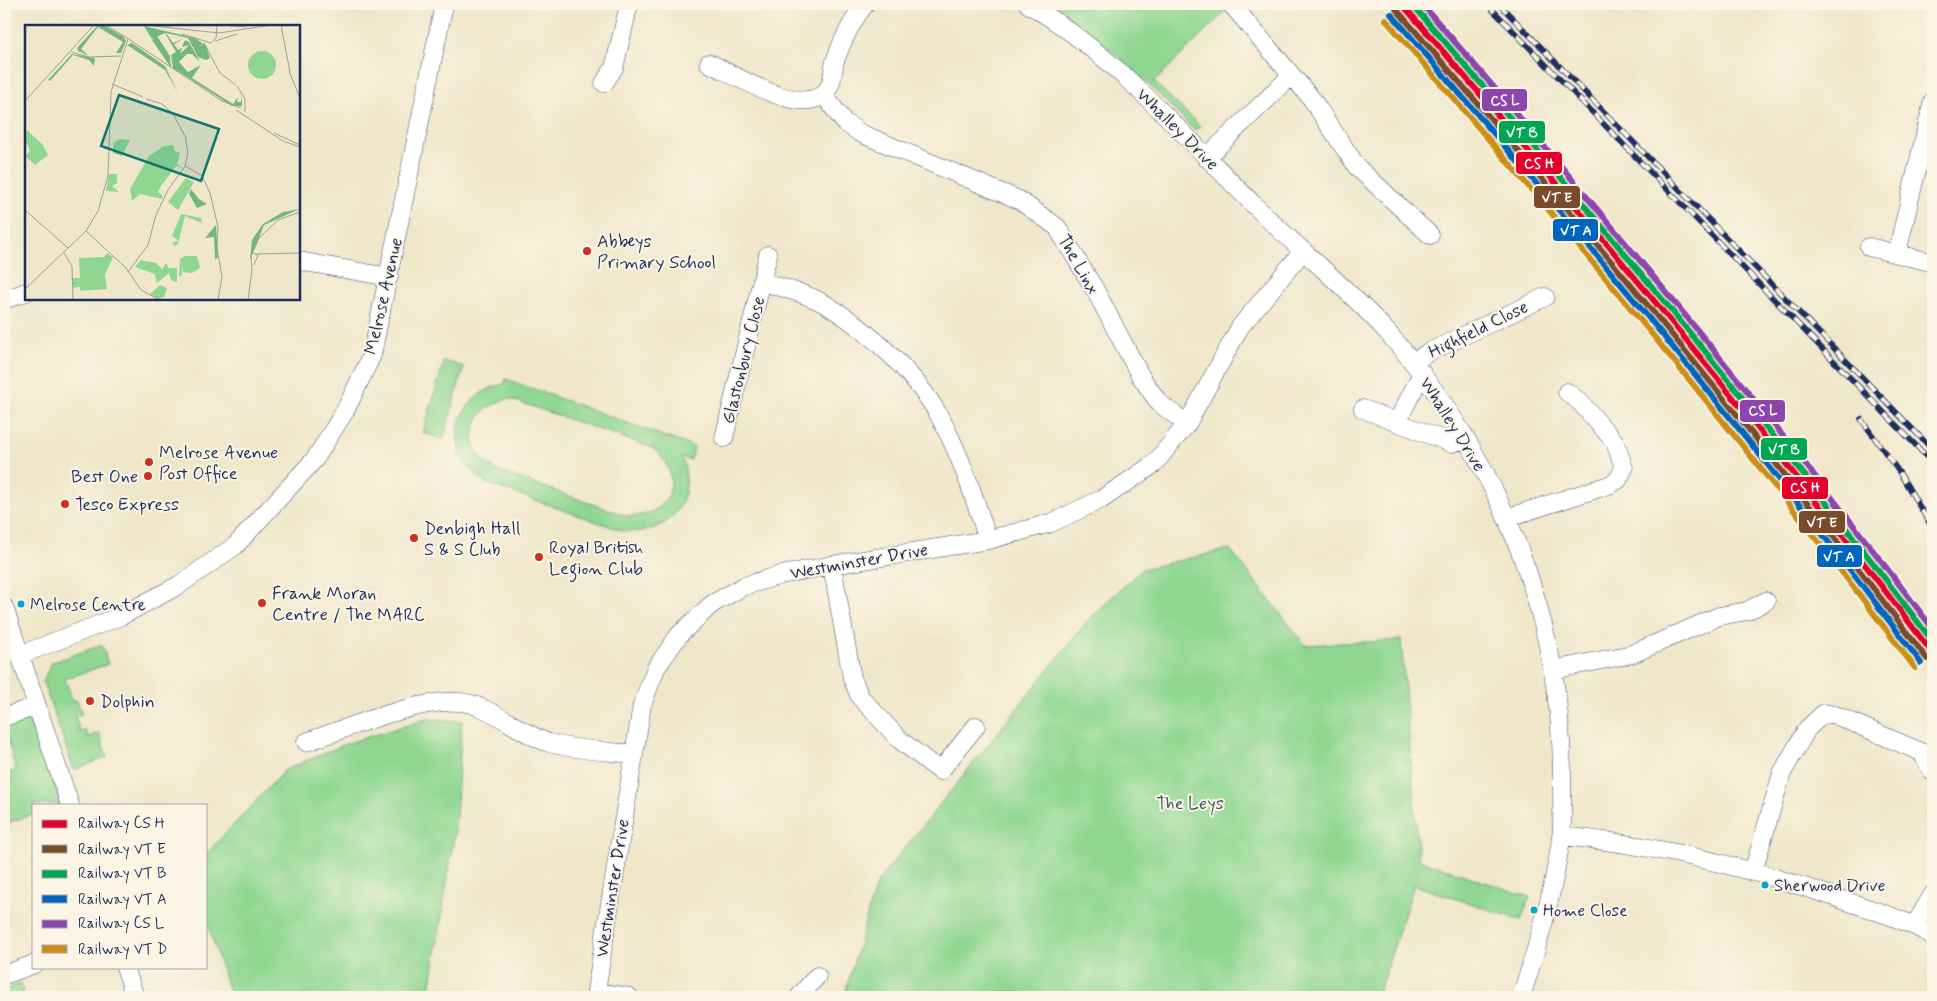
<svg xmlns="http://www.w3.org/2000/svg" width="1937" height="1001" font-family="Mynerve,sans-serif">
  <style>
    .green { fill: #8fd791; stroke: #558378; fill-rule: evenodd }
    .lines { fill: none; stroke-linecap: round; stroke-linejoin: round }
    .minor-casing { stroke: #3b4b6e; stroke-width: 19 }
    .minor { stroke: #fff; stroke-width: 18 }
    .rail-casing { stroke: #1b2f5e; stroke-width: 5.5 }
    .rail { stroke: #fcf5e5; stroke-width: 4; stroke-dasharray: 11; stroke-linecap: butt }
    .rail-1-casing { stroke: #fcf5e5; stroke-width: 10 }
    .rail-2-casing { stroke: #fcf5e5; stroke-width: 10 }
    .rail-3-casing { stroke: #fcf5e5; stroke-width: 10 }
    .rail-4-casing { stroke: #fcf5e5; stroke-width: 10 }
    .rail-5-casing { stroke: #fcf5e5; stroke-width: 10 }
    .rail-6-casing { stroke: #fcf5e5; stroke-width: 10 }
    .rail-1 { stroke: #e4002b; stroke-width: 6 }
    .rail-2 { stroke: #7a4b2a; stroke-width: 6 }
    .rail-3 { stroke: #00a651; stroke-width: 6 }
    .rail-4 { stroke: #0065bd; stroke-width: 6 }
    .rail-5 { stroke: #8e44ad; stroke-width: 6 }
    .rail-6 { stroke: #cb8e13; stroke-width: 6 }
    .poi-dot { fill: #c8321e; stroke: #fcf5e5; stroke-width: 2 }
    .bus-dot { fill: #00a9ce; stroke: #fcf5e5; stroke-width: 2 }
    .labels { text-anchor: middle; stroke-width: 4; stroke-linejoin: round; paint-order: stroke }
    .bus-label { font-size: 17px; fill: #1b2f5e; stroke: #fcf5e5; text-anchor: start }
    .street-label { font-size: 18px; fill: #1b2f5e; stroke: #fcf5e5 }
    .poi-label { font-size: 18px; fill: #1b2f5e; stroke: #fcf5e5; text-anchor: start }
    .park-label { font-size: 18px; fill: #38596b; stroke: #fcf5e5 }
    .inset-road { fill: none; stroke: #9b9d9f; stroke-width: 1 }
    .view { fill: #0f766e; fill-opacity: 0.15; stroke: #0f766e; stroke-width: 2.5 }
    .inset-edge { fill: none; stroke: #1b2f5e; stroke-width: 2.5 }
    .line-badge { stroke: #fcf5e5; stroke-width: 2 }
    .badge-label { font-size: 14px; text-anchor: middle; font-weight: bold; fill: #fff }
  </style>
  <rect width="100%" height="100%" fill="#fcf5e5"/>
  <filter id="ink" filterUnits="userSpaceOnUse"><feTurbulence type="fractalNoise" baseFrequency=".02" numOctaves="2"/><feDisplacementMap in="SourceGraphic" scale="10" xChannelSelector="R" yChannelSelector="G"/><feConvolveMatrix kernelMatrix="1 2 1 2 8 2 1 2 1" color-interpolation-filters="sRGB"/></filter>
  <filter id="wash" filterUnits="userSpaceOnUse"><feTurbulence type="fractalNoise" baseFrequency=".0096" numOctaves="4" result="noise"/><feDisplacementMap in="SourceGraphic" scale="20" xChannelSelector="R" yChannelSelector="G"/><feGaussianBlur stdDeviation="1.12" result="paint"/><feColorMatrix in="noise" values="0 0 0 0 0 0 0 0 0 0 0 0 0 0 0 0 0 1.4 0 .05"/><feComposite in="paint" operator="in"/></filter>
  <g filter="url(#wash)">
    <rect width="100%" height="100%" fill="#f0e7ca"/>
    <!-- green -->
    <path class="green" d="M1048,4H1218L1225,12L1154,82L1200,126L1195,131C1149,84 1104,38 1048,4Z
      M444,361L464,367L443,439L423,433Z
      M506,379L694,447L691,460L682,458C697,503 669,536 623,531L486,483C477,476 467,468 462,457C448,423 470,391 504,384ZM510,399L653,448C685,477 673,517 627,516L495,470C490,466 483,462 480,457C463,430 481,403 510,399Z
      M1230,549L1305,645L1401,640L1419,860L1530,897L1521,920L1414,885L1377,997H844L876,884L1089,619L1142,569Z
      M102,645L108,664L65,679L73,701L77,700L82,714L75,716L80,732L86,731L88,737L99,733L107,757L74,770L43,682L51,663Z
      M32,716L61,804L34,805V814L4,824V775L16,770L4,727Z
      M427,719L462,721L455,831L429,997H231L206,919V854L285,770L348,743Z
      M21,983L24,997H4V990Z"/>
  </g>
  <g filter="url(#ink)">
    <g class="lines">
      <!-- minor casing -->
      <g class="minor-casing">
        <path id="minor" d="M1028,4C1115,55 1182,134 1253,204C1297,248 1347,287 1388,333C1498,456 1564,620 1562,785C1562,803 1563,822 1561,839C1553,894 1538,945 1521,997
          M1231,4L1311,98L1357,167L1430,235
          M709,63C735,75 810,123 829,87C833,80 833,70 835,61C842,41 852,21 865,4
          M604,83L614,68L629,4
          M824,95L844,122L860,133L1019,200L1057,227L1094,288L1141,377L1159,403L1187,424
          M1206,158L1291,76
          M1869,247L1926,261
          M1897,253L1933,101
          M299,261L389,277
          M762,282C784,288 811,295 830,307C872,333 921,379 943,423C963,461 975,500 988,540
          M4,300L26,292
          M1413,363L1427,353L1545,297
          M1363,409L1451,443L1466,439
          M1397,422L1422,373
          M724,438L768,255
          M1506,518L1609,485L1618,480L1624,468L1615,442L1580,402L1567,392
          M832,565L852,678L860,697L900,740L940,771L976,726
          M4,607L70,805
          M20,655L121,616L179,585L235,546L315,459L345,411L372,355L444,4
          M1553,670L1632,654L1719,616L1747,611L1766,601
          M4,717L37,706
          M306,742C346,729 419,698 460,702C489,704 522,735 549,743C574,750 606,751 632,754
          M1561,836C1660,845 1756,869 1849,902C1878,912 1907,920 1933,936
          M1753,872L1782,773L1807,729L1824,713L1835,715L1921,752L1933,772
          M1915,925L1933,894
          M125,967L135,997
          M4,975L34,964
          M596,992L629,997
          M595,997L642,705L656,668L679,635L712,604L744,586L781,575L832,565L988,540L1051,523L1102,499L1154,464L1187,424L1240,327L1303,251
          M799,997L817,976"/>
      </g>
      <!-- minor -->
      <use href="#minor" class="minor"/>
      <!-- rail casing -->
      <g class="rail-casing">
        <path id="rail" d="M1487,4L1933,463
          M1499,4L1933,450
          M1861,419L1899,472L1933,529"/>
      </g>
      <!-- rail -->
      <use href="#rail" class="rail"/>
      <!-- rail-1 casing -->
      <g class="rail-1-casing">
        <path id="rail-1" d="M1402,4C1586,215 1765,430 1933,654"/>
      </g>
      <!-- rail-2 casing -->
      <g class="rail-2-casing">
        <path id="rail-2" d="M1396,9C1580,220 1759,435 1927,659"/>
      </g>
      <!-- rail-3 casing -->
      <g class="rail-3-casing">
        <path id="rail-3" d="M1412,4C1592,211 1768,422 1933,642"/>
      </g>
      <!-- rail-4 casing -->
      <g class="rail-4-casing">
        <path id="rail-4" d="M1391,14C1574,225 1753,439 1921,663"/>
      </g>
      <!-- rail-5 casing -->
      <g class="rail-5-casing">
        <path id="rail-5" d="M1422,4C1598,207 1771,414 1933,629"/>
      </g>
      <!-- rail-6 casing -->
      <g class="rail-6-casing">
        <path id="rail-6" d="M1385,19C1568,230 1747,444 1915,668"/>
      </g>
      <!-- rail-1 -->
      <use href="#rail-1" class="rail-1"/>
      <!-- rail-2 -->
      <use href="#rail-2" class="rail-2"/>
      <!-- rail-3 -->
      <use href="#rail-3" class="rail-3"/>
      <!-- rail-4 -->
      <use href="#rail-4" class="rail-4"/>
      <!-- rail-5 -->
      <use href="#rail-5" class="rail-5"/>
      <!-- rail-6 -->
      <use href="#rail-6" class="rail-6"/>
    </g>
  </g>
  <!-- markers -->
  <g class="poi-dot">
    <circle cx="587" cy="251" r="5"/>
    <circle cx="149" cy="462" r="5"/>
    <circle cx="148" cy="476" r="5"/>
    <circle cx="65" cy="504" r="5"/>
    <circle cx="414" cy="538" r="5"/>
    <circle cx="539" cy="557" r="5"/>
    <circle cx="262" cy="603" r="5"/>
    <circle cx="90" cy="701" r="5"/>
  </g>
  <g class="bus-dot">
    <circle cx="21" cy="604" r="4.5"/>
    <circle cx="1765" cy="885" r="4.5"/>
    <circle cx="1534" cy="910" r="4.5"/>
  </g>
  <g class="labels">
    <!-- bus labels -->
    <g class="bus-label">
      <text x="30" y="610">Melrose Centre</text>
      <text x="1774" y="891">Sherwood Drive</text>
      <text x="1543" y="916">Home Close</text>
    </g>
    <!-- street labels -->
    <g class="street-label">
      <text transform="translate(1178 129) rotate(45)" y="6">Whalley Drive</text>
      <text transform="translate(1079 264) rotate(60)" y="6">The Linx</text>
      <text transform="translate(383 296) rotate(-77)" y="6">Melrose Avenue</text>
      <text transform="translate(1478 329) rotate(-26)" y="6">Highfield Close</text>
      <text transform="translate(743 360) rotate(-76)" y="6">Glastonbury Close</text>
      <text transform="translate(1453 424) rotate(58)" y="6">Whalley Drive</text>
      <text transform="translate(859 561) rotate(-10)" y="6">Westminster Drive</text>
      <text transform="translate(612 888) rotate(-81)" y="6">Westminster Drive</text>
    </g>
    <!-- poi labels -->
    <g class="poi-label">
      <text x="597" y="247">Abbeys<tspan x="597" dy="21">Primary School</tspan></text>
      <text x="159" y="458">Melrose Avenue<tspan x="159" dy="21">Post Office</tspan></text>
      <text x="138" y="482" text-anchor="end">Best One</text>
      <text x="75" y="510">Tesco Express</text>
      <text x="424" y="534">Denbigh Hall<tspan x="424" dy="21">S &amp; S Club</tspan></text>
      <text x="549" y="553">Royal British<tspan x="549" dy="21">Legion Club</tspan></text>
      <text x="272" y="599">Frank Moran<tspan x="272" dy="21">Centre / The MARC</tspan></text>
      <text x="100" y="707">Dolphin</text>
    </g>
    <!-- park labels -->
    <g class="park-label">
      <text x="1190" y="809">The Leys</text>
    </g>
  </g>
  <!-- overview -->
  <g transform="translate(25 25)">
    <rect width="275" height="275" fill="#f0e7ca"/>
    <path d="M223 40a14 14 0 1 1 28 0a14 14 0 1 1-28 0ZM2,105L18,120L23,130L10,140L0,131L5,126L0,114ZM95,114L105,115L97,131L88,128V118ZM148,120L150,126L155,128L152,139L157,143L151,141L136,161L133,167L138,171L137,174L115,169L107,176L105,164L124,131L139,121ZM84,149H92V158L87,161L94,167L81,166ZM161,153L169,157L153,185L143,177ZM156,189L176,193L177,198L160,191L153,219L150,221L147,217L154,216L147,211ZM82,228L88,232L80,250L82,264L55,266V262L48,263V253H55L54,233L79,232ZM160,231H172L175,243L167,248L158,247V236L157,250L154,252L155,234ZM116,235L131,238L137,244L141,238L144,243H152V257L146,255L144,248L132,258L130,249L110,242ZM135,260L142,263L139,272L133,274L125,269Z" fill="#8fd791"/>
    <path d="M73,0H79L99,12L101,16L96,28H91L98,17L73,2L56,24L64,31L53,26L52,23ZM119,1L170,13L177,18L176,21L178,18L181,21L185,33L181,35L173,32L163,13L141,8L148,18L159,13L149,19L153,25L157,23L155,29L164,20L157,22L160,15L164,17L175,37L167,29H162L154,37L163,47L176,40L167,53L208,79L213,72L212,77H216L217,71V81H207L148,43L146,30L151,27L140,8L127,14ZM132,11L145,31L146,43L127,15ZM107,18L140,41L153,68L140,45L102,20ZM47,29L70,33L69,41L64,35L48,30L25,56L23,55ZM166,164L174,174L182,179L172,183L164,169ZM275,184L239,200L225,235L227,215L238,199L258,187ZM191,200L193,233L190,234L189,212L180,213Z" fill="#73b87b"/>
    <path class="inset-road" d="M81,0L99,11M119,0L194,8L247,0M196,0L222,2M256,0L265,47M139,1L169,0M157,9L186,18L191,13L192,0M99,11L197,76L216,83M190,16L212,9M179,18L195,48L211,60M46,27L64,32L96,31M264,46L275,73M87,59L118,72M212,61L220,74V87M0,76L69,0M211,85L258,116L275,122M249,108L275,120M160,141L177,151L185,168L193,202L192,222L197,252L193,275M0,185L43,223M61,206L101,243L116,265L135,275M39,228L47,241L48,275M227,228L233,230L229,240M232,229L275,228M103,247L123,220L131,190L143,165L160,141L163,128L160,111L148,89L137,79L121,74M0,264L61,206L73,186L83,151L86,67L103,14M223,275L227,245L226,231L234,213L253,195L275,187"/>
    <path class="view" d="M94,70L194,104L176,156L76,121Z"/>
    <rect width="275" height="275" class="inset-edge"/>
  </g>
  <g class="line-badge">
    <rect x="1481" y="88" width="47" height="24" rx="5" fill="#8e44ad"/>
    <rect x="1498" y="120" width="48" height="24" rx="5" fill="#00a651"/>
    <rect x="1515" y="151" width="48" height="24" rx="5" fill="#e4002b"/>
    <rect x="1533" y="185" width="48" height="24" rx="5" fill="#7a4b2a"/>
    <rect x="1552" y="218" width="47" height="24" rx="5" fill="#0065bd"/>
    <rect x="1739" y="399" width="47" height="24" rx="5" fill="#8e44ad"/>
    <rect x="1760" y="437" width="48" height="24" rx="5" fill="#00a651"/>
    <rect x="1781" y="476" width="48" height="24" rx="5" fill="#e4002b"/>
    <rect x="1798" y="510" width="48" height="24" rx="5" fill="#7a4b2a"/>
    <rect x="1816" y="544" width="47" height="24" rx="5" fill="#0065bd"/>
  </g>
  <g class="badge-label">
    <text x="1505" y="105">CS L</text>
    <text x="1522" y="137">VT B</text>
    <text x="1539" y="168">CS H</text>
    <text x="1557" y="202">VT E</text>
    <text x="1576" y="235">VT A</text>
    <text x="1763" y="415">CS L</text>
    <text x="1784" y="454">VT B</text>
    <text x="1805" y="492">CS H</text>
    <text x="1822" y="527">VT E</text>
    <text x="1839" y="561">VT A</text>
  </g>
  <!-- margin -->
  <rect width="1937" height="1001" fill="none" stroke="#fcf5e5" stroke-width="20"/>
  <!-- legend -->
  <rect x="32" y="804" width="175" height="165" fill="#fcf5e5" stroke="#a2a6af"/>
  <rect x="42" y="820" width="25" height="8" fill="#e4002b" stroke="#a2a6af"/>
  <text x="78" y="828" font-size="15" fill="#1b2f5e">Railway CS H</text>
  <rect x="42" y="845" width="25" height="8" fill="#7a4b2a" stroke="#a2a6af"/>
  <text x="78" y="854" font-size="15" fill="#1b2f5e">Railway VT E</text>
  <rect x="42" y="870" width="25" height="8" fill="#00a651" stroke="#a2a6af"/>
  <text x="78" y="878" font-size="15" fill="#1b2f5e">Railway VT B</text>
  <rect x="42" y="895" width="25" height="8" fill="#0065bd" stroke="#a2a6af"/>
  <text x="78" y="904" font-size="15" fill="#1b2f5e">Railway VT A</text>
  <rect x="42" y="920" width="25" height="8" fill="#8e44ad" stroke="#a2a6af"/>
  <text x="78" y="928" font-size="15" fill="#1b2f5e">Railway CS L</text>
  <rect x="42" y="945" width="25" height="8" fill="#cb8e13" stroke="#a2a6af"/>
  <text x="78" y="954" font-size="15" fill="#1b2f5e">Railway VT D</text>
</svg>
